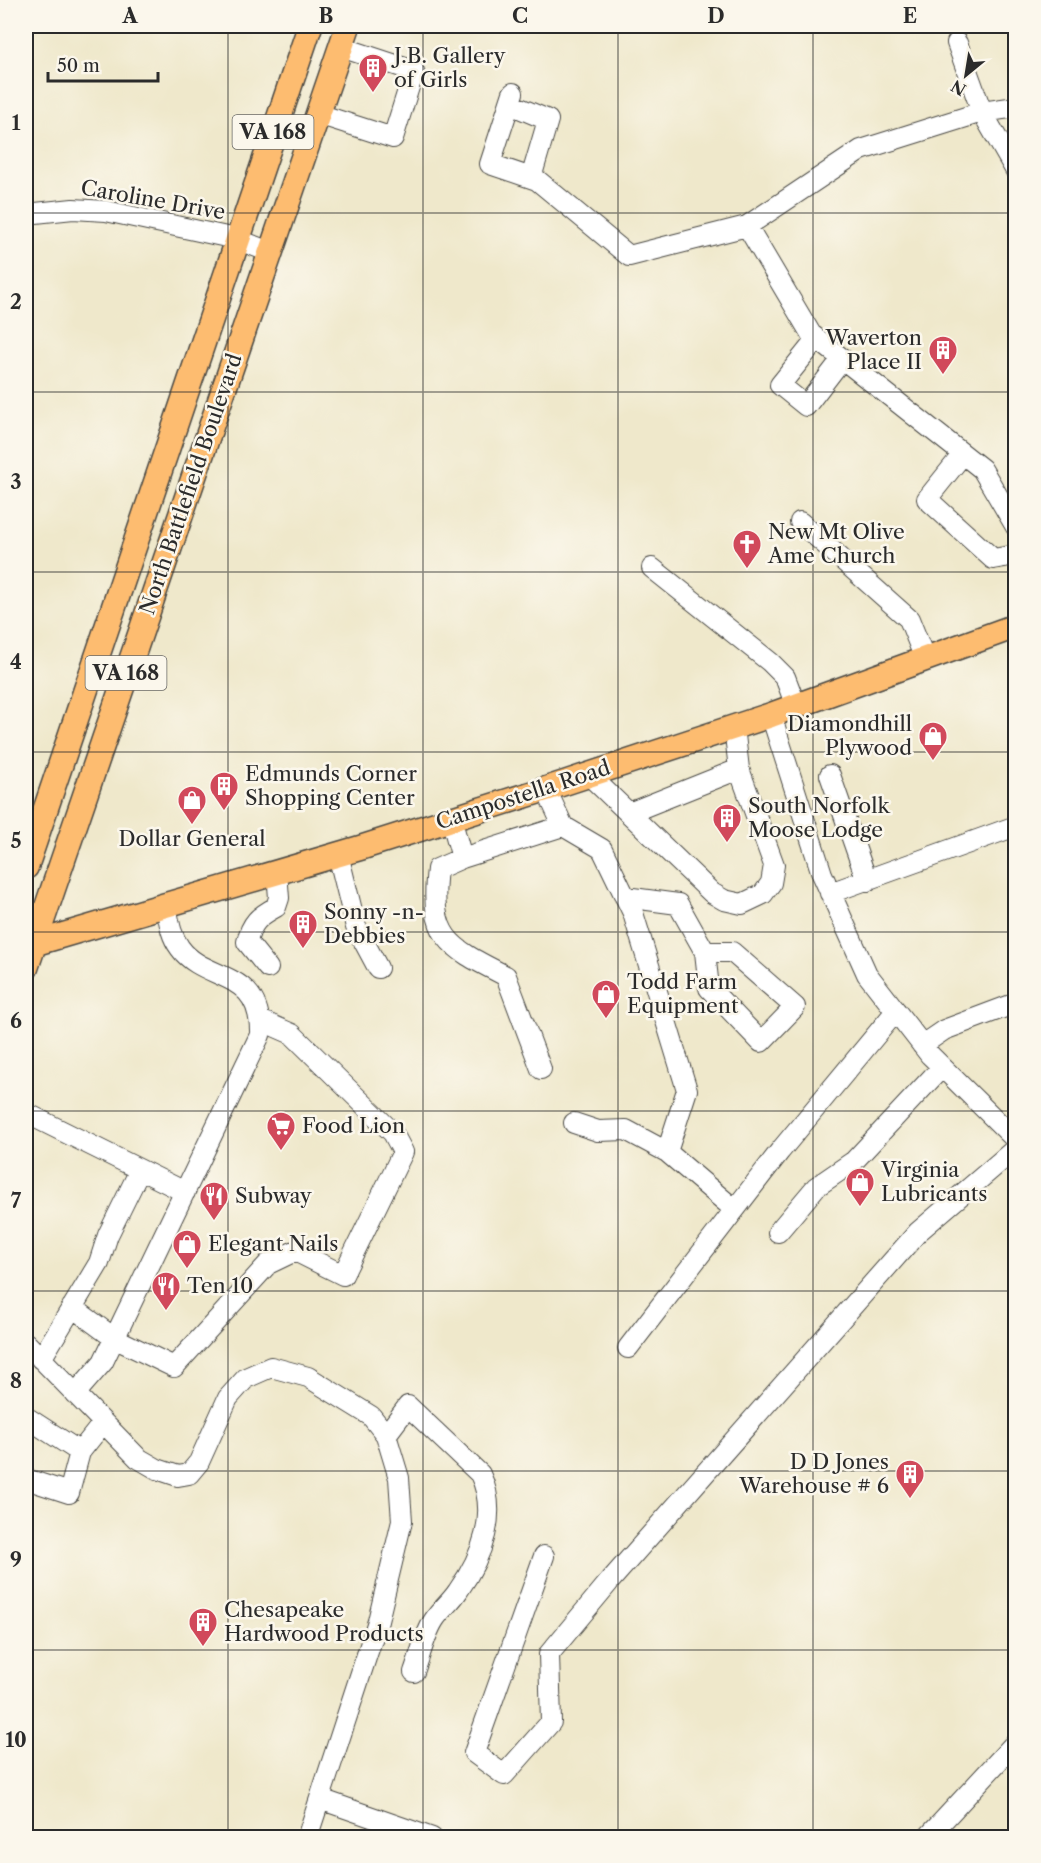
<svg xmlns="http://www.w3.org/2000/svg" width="1041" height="1863" font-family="'Libre Caslon Text',serif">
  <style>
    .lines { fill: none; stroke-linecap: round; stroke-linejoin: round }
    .minor-casing { stroke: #484743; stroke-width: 22 }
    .major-casing { stroke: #484743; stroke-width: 27 }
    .minor { stroke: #fff; stroke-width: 20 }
    .major { stroke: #fdbc70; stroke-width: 24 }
    .grid { fill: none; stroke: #2b2b2b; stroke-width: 1.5; stroke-opacity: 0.55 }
    .labels { text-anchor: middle; stroke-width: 5; stroke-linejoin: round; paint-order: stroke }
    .shield { fill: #fbf7ec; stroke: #696865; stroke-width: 1.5 }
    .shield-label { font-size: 20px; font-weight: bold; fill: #2b2b2b }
    .poi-label { font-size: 21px; fill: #2b2b2b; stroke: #fbf7ec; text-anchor: start }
    .street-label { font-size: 21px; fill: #2b2b2b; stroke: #fbf7ec }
    .neatline { fill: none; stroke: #2b2b2b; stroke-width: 2 }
    .grid-label { font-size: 20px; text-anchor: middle; font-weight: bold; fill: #2b2b2b }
  </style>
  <rect width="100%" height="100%" fill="#fbf7ec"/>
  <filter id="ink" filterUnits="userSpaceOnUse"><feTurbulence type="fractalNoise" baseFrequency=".0167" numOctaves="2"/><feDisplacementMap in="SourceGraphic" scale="12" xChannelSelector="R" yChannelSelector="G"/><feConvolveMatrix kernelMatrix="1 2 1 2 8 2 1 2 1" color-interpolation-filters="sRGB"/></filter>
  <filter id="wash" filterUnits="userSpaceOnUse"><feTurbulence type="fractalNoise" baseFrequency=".008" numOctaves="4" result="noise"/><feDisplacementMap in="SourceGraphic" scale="24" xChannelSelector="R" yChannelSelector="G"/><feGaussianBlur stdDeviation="1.35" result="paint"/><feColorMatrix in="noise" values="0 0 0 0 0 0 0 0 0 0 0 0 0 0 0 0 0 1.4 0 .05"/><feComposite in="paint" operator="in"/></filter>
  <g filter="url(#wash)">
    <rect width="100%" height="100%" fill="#efe8cb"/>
  </g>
  <g filter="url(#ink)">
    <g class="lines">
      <!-- minor casing -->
      <g class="minor-casing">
        <path id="minor" d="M957,43L982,112L1016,171
          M513,93L490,164L537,180L629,256L747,226L861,150L982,112L1016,107
          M510,104L548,120L531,178
          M318,114L393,138L414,71L341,47
          M26,214L73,209L106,211L236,239L270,252
          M747,226L811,334L982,469L1016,527
          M817,339L780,385L806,406L842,359
          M963,454L927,499L993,559L1016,555
          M800,522L909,619L925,659
          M652,568L770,662L785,677L796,706
          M771,715L822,874L867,974L930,1055L1016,1140
          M588,774L712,893L724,900L742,904L763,894L771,883L774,865L739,769L734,727
          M830,775L867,881
          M546,789L563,826L602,849L633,913L687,1090L667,1152
          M629,813L739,769
          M451,818L462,858L437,869C429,939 449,947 506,976L541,1069
          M338,854L356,927L378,968
          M462,858L563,826
          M830,893L1016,826
          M625,897L678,904L705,952L709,988L761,1042L795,1007L732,952H705
          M268,968L247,942C251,923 259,916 276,907L279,898L277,872
          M922,1045L944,1030L1016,1003
          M26,1113L185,1192
          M574,1123L598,1131L626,1130L667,1152L734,1209
          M778,1232L816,1187L854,1161L942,1067
          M72,1307L114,1338L174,1367L268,1264L295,1251L343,1275L403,1152L393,1133L292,1034L260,1020
          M26,1343L138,1458L157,1469L178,1476L189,1474L199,1462L228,1398L246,1378L271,1367L308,1377L371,1416L386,1435L399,1478L402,1521L378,1621L307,1838
          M628,1348L780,1151L896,1011
          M41,1359L99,1263L108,1235L140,1170
          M75,1394L103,1362L260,1035C262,968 205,983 180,948C170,935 169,920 166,904
          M29,1419L80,1452
          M386,1435L408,1406L480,1474C499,1514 482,1557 458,1591C451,1602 441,1609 434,1620C425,1634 420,1656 414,1672
          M26,1479L69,1493L80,1452L103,1423
          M544,1556L474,1753L504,1775L551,1722L549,1654L609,1582L918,1232L1016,1148
          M320,1799L432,1838
          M927,1838L1016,1742"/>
      </g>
      <!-- major casing -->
      <g class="major-casing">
        <path id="major" d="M26,867L310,26
          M26,946L360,848L546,789L771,715L1016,626
          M26,968L348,26"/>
      </g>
      <!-- minor -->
      <use href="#minor" class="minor"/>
      <!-- major -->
      <use href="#major" class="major"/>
    </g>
  </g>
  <!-- grid -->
  <path class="grid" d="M228,26V1838M423,26V1838M618,26V1838M813,26V1838M26,213H1016M26,392H1016M26,572H1016M26,752H1016M26,932H1016M26,1111H1016M26,1291H1016M26,1471H1016M26,1650H1016"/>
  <!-- icons -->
  <defs>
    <g id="building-pin" transform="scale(1.5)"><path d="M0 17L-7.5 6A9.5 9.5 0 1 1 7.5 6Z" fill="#d1495b" stroke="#fbf7ec"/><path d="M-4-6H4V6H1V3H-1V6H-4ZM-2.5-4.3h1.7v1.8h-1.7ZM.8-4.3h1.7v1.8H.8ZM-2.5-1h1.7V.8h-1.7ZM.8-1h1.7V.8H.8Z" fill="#fff"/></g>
    <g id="church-pin" transform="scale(1.5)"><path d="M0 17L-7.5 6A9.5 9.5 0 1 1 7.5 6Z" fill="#d1495b" stroke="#fbf7ec"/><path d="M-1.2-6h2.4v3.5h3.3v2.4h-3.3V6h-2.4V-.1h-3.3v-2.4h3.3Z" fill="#fff"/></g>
    <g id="shop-pin" transform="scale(1.5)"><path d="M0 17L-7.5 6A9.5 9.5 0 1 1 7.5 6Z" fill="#d1495b" stroke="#fbf7ec"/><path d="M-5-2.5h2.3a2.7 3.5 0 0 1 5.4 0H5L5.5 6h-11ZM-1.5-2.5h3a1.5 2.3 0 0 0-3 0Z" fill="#fff"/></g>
    <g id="supermarket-pin" transform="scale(1.5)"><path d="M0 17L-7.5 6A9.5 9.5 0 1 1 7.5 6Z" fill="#d1495b" stroke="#fbf7ec"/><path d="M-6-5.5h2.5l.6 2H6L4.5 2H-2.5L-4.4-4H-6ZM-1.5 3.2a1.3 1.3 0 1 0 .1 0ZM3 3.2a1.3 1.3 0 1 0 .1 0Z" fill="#fff"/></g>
    <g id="restaurant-pin" transform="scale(1.5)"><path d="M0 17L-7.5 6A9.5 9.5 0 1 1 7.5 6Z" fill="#d1495b" stroke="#fbf7ec"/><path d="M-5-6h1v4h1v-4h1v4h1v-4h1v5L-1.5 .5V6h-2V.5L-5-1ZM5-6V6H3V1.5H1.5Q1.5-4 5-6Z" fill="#fff"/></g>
  </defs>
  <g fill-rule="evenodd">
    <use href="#building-pin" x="373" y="68"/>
    <use href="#building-pin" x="943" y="350"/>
    <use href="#church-pin" x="747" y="544"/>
    <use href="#shop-pin" x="933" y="736"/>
    <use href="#building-pin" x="224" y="786"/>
    <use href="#shop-pin" x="192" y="800"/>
    <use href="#building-pin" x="727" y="818"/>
    <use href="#building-pin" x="303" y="924"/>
    <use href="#shop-pin" x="606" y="994"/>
    <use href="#supermarket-pin" x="281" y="1126"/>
    <use href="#shop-pin" x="860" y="1182"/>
    <use href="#restaurant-pin" x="214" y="1196"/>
    <use href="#shop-pin" x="187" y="1244"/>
    <use href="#restaurant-pin" x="166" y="1286"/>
    <use href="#building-pin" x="910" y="1474"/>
    <use href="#building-pin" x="203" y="1622"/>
  </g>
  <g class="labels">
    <!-- shield labels -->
    <g class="shield">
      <rect x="232.5" y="115" width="81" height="34" rx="4.5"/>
      <rect x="85.5" y="656" width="81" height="34" rx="4.5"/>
    </g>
    <g class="shield-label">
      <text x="273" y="139">VA 168</text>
      <text x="126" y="680">VA 168</text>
    </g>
    <!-- poi labels -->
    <g class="poi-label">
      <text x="394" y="63">J.B. Gallery<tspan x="394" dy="24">of Girls</tspan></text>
      <text x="922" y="345" text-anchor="end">Waverton<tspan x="922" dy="24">Place II</tspan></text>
      <text x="768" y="539">New Mt Olive<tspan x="768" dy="24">Ame Church</tspan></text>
      <text x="912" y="731" text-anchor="end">Diamondhill<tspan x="912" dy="24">Plywood</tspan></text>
      <text x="245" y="781">Edmunds Corner<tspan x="245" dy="24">Shopping Center</tspan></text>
      <text x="748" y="813">South Norfolk<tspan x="748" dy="24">Moose Lodge</tspan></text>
      <text x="192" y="846" text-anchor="middle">Dollar General</text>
      <text x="324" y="919">Sonny -n-<tspan x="324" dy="24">Debbies</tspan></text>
      <text x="627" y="989">Todd Farm<tspan x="627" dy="24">Equipment</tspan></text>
      <text x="302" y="1133">Food Lion</text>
      <text x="881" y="1177">Virginia<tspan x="881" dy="24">Lubricants</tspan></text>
      <text x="235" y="1203">Subway</text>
      <text x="208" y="1251">Elegant Nails</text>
      <text x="187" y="1293">Ten 10</text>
      <text x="889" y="1469" text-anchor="end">D D Jones<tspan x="889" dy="24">Warehouse # 6</tspan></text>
      <text x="224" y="1617">Chesapeake<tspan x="224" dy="24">Hardwood Products</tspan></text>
    </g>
    <!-- street labels -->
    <g class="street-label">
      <text transform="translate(153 200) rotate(10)" y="7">Caroline Drive</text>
      <text transform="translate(191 484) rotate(-71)" y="7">North Battlefield Boulevard</text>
      <text transform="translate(523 795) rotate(-18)" y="7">Campostella Road</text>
    </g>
  </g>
  <!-- margin -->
  <rect width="1041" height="1863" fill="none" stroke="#fbf7ec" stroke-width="66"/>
  <!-- north arrow -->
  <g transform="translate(966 75) rotate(210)" stroke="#fbf7ec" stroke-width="4.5" paint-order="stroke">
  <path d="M0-4.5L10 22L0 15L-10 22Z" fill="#2b2b2b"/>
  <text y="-9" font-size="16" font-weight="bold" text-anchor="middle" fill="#2b2b2b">N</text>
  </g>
  <!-- scale -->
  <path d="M48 72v9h110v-9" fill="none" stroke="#2b2b2b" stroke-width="3"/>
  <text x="57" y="72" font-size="18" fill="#2b2b2b" stroke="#fbf7ec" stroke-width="4.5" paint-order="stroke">50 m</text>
  <rect x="33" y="33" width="975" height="1797" class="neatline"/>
  <g class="grid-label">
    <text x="130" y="23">A</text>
    <text x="326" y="23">B</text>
    <text x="520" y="23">C</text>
    <text x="716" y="23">D</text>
    <text x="910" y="23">E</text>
    <text x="16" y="130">1</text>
    <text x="16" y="309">2</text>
    <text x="16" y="489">3</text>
    <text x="16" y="669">4</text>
    <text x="16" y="848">5</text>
    <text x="16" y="1028">6</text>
    <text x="16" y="1208">7</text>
    <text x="16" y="1388">8</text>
    <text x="16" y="1567">9</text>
    <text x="16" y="1747">10</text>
  </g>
</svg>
